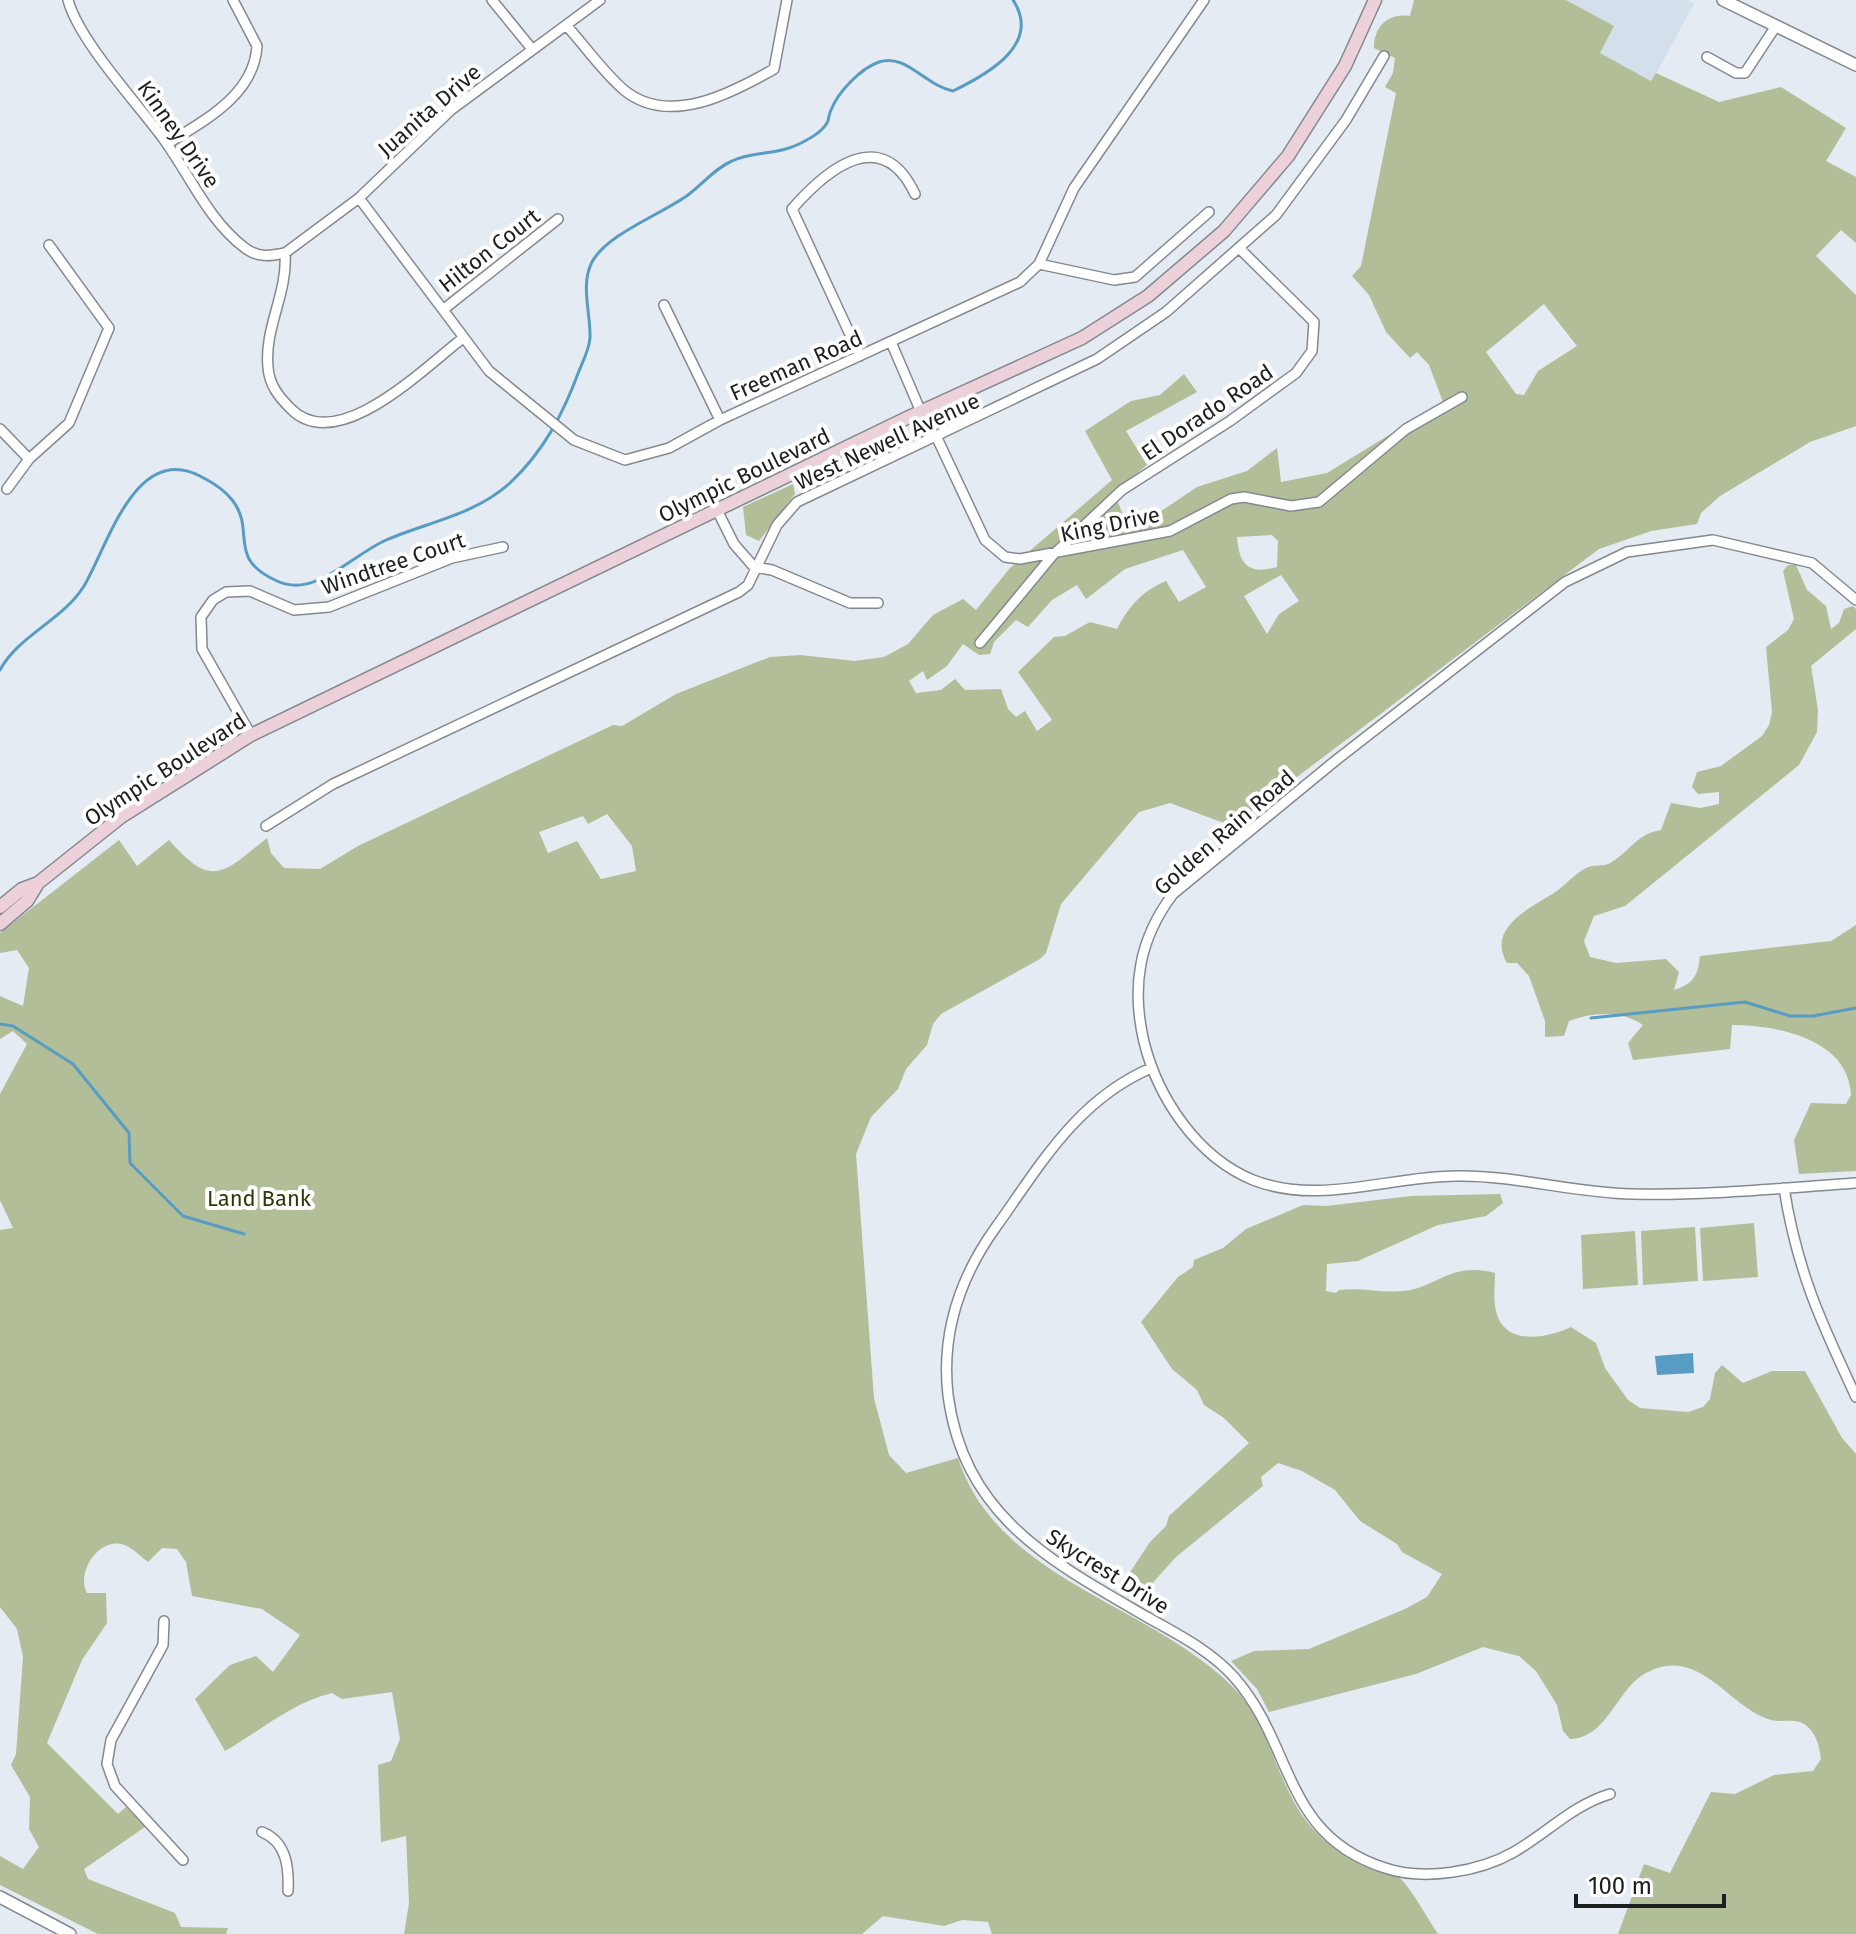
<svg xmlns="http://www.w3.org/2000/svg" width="1856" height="1934" font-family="'Fira Sans',sans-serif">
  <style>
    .built { fill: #d4dfec }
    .green { fill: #b1be97; fill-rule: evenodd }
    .water { fill: #589cc4 }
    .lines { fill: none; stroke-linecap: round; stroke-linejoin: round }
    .stream { stroke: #589cc4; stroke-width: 3 }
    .minor-casing { stroke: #83898f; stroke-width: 12 }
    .tertiary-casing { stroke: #83898f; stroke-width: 14 }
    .secondary-casing { stroke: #83898f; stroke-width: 15 }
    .minor { stroke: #fff; stroke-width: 9 }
    .tertiary { stroke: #fff; stroke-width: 11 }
    .secondary { stroke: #edd1da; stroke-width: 12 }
    .labels { text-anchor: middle; stroke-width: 8; stroke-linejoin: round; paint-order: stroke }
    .street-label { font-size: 22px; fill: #1c1e20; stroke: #fff }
    .park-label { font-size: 22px; fill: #2f3a08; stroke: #fff }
  </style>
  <rect width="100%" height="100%" fill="#e5ebf2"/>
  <!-- built -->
  <path class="built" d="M1566,0H1687L1694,4L1652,81L1600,53L1613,26Z"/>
  <!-- green -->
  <path class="green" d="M1414,0H1566L1614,26L1600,53L1651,81L1656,73L1719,102L1781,87L1846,128L1826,161L1856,177V243L1841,230L1816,256L1856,295V426L1810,442L1720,496L1701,513L1697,524L1651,531L1599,549L1232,826L1170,803L1139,812L1061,904L1046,953L1040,959L941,1014L933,1024L927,1045L906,1069L898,1089L871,1117L856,1154L874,1398L889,1455L906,1473L958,1458C997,1580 1151,1604 1233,1687C1274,1729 1276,1792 1317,1833C1331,1847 1349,1859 1367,1866C1377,1870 1394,1871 1401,1879C1415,1894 1426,1917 1438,1934H992L988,1922L962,1920L944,1926L883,1916L862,1934H404L409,1903L406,1836L381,1842L378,1765L391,1761L400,1739L392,1692L342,1699L332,1693C293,1702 260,1731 225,1751L195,1699L230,1665L256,1656L273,1672L300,1635L262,1609L192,1596L186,1562L177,1549L162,1548L148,1562C140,1556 131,1546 121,1544C97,1539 76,1574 87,1593H106L107,1623L82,1660L47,1743L118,1814L126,1807L145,1827L84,1869L88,1879L175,1913L181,1927L228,1928L226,1934H98L0,1885V1856L23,1869L39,1847L29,1829L30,1797L11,1765L16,1754L23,1657L17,1629L0,1607V1230L13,1228L0,1200V1094L27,1044L13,1031L0,1039V996L23,1006L29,968L17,950L0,953V933L119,840L137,866L169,840C212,889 222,874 267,838L271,853L284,868L320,869L358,846L613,725L622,726L676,694L770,657L800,655L855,661L884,657L908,644L933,615L963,599L976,610L1010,568L1112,480L1085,431L1131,401L1160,395L1184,374L1197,392L1126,431L1147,465L1114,492L1127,525L1151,518L1197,487L1247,471L1277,448L1281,482L1327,473L1443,402L1429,365L1417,352L1410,358L1386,332L1369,295L1352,276L1361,266L1396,93L1385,87L1393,73L1395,58L1374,48C1374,26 1388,13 1410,16ZM1544,304L1577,346L1538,371L1524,395L1516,394L1486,352ZM1272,535L1278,541L1277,567C1249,575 1239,565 1237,537ZM1183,550L1206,587L1179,602L1166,581C1142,591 1129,606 1117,629L1090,622L1065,636L1054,637L1018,672L1052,720L1037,731L1025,711L1016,717L1008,709L1001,689L965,690L955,679L941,690L916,693L909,681L923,671L927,680L947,666L963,644L979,655L990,654L994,642L1016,620L1028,627L1052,600L1077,585L1086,599L1125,569ZM1281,575L1299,601L1279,614L1267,634L1244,596ZM607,814L632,846L636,871L601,879L577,841L548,853L539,832L583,816L588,824Z
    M793,484L795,494L759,541L746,535L743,507Z
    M1788,565H1796L1807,590L1826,606L1831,629L1839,623L1844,609L1853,606L1856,609V629L1811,666L1818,710L1817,732L1799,765L1625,906L1594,916L1584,941L1590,957L1616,963L1666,959L1679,972L1674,990C1693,984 1698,976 1700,956L1831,941L1856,925V1171L1799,1174L1794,1140L1811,1103L1846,1104L1851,1095C1849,1039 1777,1025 1732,1025L1730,1049L1633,1060L1628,1043L1643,1025C1621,1010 1593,1012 1569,1021L1564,1036L1545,1037V1021L1529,976L1517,963H1507C1485,926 1535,906 1557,891C1566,884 1576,873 1586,868C1594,864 1603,867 1610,863C1630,852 1636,834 1661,830L1671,803L1700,808L1719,804V792L1698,794L1692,787L1697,772L1721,766L1762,736L1769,725L1772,712L1766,647L1788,630L1794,619L1783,571Z
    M1500,1194L1503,1203L1486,1216L1438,1225L1358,1261L1327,1264L1326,1291L1336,1293L1339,1290C1360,1287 1382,1293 1403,1291C1438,1288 1449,1261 1495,1273C1495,1285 1493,1299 1496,1311C1504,1347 1548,1338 1571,1327L1596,1343L1605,1368L1628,1400L1640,1408L1688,1412L1703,1407L1710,1399L1715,1373L1722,1365L1743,1383L1772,1371H1805L1842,1438L1856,1454V1934H1618L1644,1864L1670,1873L1711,1792L1735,1794L1774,1775L1813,1771L1821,1759C1819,1746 1817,1735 1807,1726C1796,1717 1783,1723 1771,1720C1728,1708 1700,1644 1646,1673C1617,1688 1608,1738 1570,1739L1563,1731L1557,1705L1536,1671L1519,1656L1483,1647L1416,1674L1269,1712L1257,1689L1231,1661L1254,1651L1309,1649L1405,1609L1427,1597L1442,1574L1402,1552L1397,1544L1360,1521L1335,1490L1302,1471L1278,1463L1261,1477L1263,1486L1176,1557L1138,1599L1119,1589L1150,1542L1166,1526L1169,1516L1249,1443L1224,1418L1204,1405L1197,1390L1172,1369L1141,1322L1178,1277L1193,1267L1194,1260L1223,1248L1246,1229L1303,1205L1326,1206L1411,1196Z
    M1754,1223L1758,1277L1703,1281L1700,1228Z
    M1695,1227L1698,1281L1643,1285L1641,1231Z
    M1635,1231L1638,1285L1583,1289L1581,1235Z"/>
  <!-- water -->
  <path class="water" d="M1693,1353L1694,1373L1657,1375L1655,1356Z"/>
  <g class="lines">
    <!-- stream -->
    <path class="stream" d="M0,670C19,635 63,620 84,586C107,548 135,442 200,476C212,482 225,490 233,501C256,532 226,558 277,581C290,587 305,586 318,580C341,571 361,552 384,541C427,522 473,516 510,483C544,451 563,414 579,371C583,361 589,350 590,338C591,314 580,285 592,262C607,234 662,214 688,195C703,184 715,168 732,161C753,151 778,155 799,144C809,139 821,133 827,123C829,120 829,113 831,110C838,92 861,68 879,62C906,53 924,85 953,91C988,74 1042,44 1013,0
      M1591,1018L1745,1002L1790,1016H1813L1856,1008
      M0,1024L13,1026L73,1064L129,1133L130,1163L183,1216L244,1234"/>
    <!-- minor casing -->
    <g class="minor-casing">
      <path id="minor" d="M68,0C79,41 138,104 165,141C190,176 209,221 245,248C258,258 270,256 285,253L359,198L451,110L600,0
        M492,0L532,49
        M566,25C585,46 603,72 624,90C669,127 732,93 774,69L787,0
        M1707,57L1736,73H1745L1776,26
        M167,144C205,120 254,95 257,46L233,0
        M359,198L489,371L574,440L625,460L669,448L720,420L1020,282L1039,264L1074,188L1204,0
        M285,253C288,293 264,328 268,367C269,385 279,397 291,409C338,456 425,367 463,338
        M1039,264L1114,280L1135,277L1209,212
        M664,305L720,420
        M444,309L558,219
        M891,342L921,412
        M860,356L792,209C828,168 882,124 915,194
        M0,429L29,459
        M937,438L985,540L1005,557L1020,559L1170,531L1231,499L1244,497L1291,506L1319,502L1406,429L1462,397
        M7,489L29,459L69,423L109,328L49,245
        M717,510L734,544L754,567L772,570L850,603H878
        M1856,600L1812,563L1713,540L1627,552L1565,582L1335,761L1173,894C1139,939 1131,987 1144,1042C1158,1098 1197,1157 1253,1180C1319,1206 1389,1176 1457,1176C1515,1175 1573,1193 1632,1194C1706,1196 1782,1188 1856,1183
        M980,643L1053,555L1122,490L1230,421L1296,373L1312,351L1314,322L1240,249
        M251,735L202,649L201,617L213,600L226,592L250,591L294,610L329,607L452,558L503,547
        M266,826L333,784L739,592L748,585L777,525L797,502L1097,359L1166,312L1276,215L1346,120L1384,56
        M1151,1068C1077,1100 1041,1164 996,1227C960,1277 941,1333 948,1395C964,1516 1050,1561 1147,1617C1177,1634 1210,1650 1234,1677C1295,1746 1282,1835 1385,1868C1424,1881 1479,1872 1514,1852C1547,1833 1573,1805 1610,1794
        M1784,1188C1797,1271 1821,1322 1856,1397
        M164,1621L163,1645L111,1740L107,1764L115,1786L183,1860
        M262,1832C287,1842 289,1868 288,1891"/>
    </g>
    <!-- tertiary casing -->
    <g class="tertiary-casing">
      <path id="tertiary" d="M1723,0L1856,65
        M0,1897L70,1934"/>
    </g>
    <!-- secondary casing -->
    <g class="secondary-casing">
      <path id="secondary" d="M0,907L22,889L38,883
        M0,924L27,901L38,883L121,817L251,735L907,418L1082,338L1148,296L1224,231L1288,156L1345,66L1375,0"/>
    </g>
    <!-- minor -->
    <use href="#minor" class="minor"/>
    <!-- tertiary -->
    <use href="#tertiary" class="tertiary"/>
    <!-- secondary -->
    <use href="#secondary" class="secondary"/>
  </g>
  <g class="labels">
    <!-- street labels -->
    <g class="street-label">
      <text transform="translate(429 110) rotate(-41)" y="8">Juanita Drive</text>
      <text transform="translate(179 134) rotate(55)" y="8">Kinney Drive</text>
      <text transform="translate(489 250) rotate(-38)" y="8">Hilton Court</text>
      <text transform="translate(796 365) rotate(-24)" y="8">Freeman Road</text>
      <text transform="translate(1207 412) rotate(-34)" y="8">El Dorado Road</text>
      <text transform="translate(887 441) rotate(-25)" y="8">West Newell Avenue</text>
      <text transform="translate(744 475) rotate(-26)" y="8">Olympic Boulevard</text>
      <text transform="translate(1110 524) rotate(-12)" y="8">King Drive</text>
      <text transform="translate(393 563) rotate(-19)" y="8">Windtree Court</text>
      <text transform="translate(165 769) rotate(-33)" y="8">Olympic Boulevard</text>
      <text transform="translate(1224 832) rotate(-41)" y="8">Golden Rain Road</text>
      <text transform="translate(1108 1571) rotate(32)" y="8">Skycrest Drive</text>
    </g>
    <!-- park labels -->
    <g class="park-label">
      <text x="259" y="1206">Land Bank</text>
    </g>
  </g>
  <!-- scale -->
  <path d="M1576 1894v12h148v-12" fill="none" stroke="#1c1e20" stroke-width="4"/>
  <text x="1588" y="1894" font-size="24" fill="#1c1e20" stroke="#ffffff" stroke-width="6" paint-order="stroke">100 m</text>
</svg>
